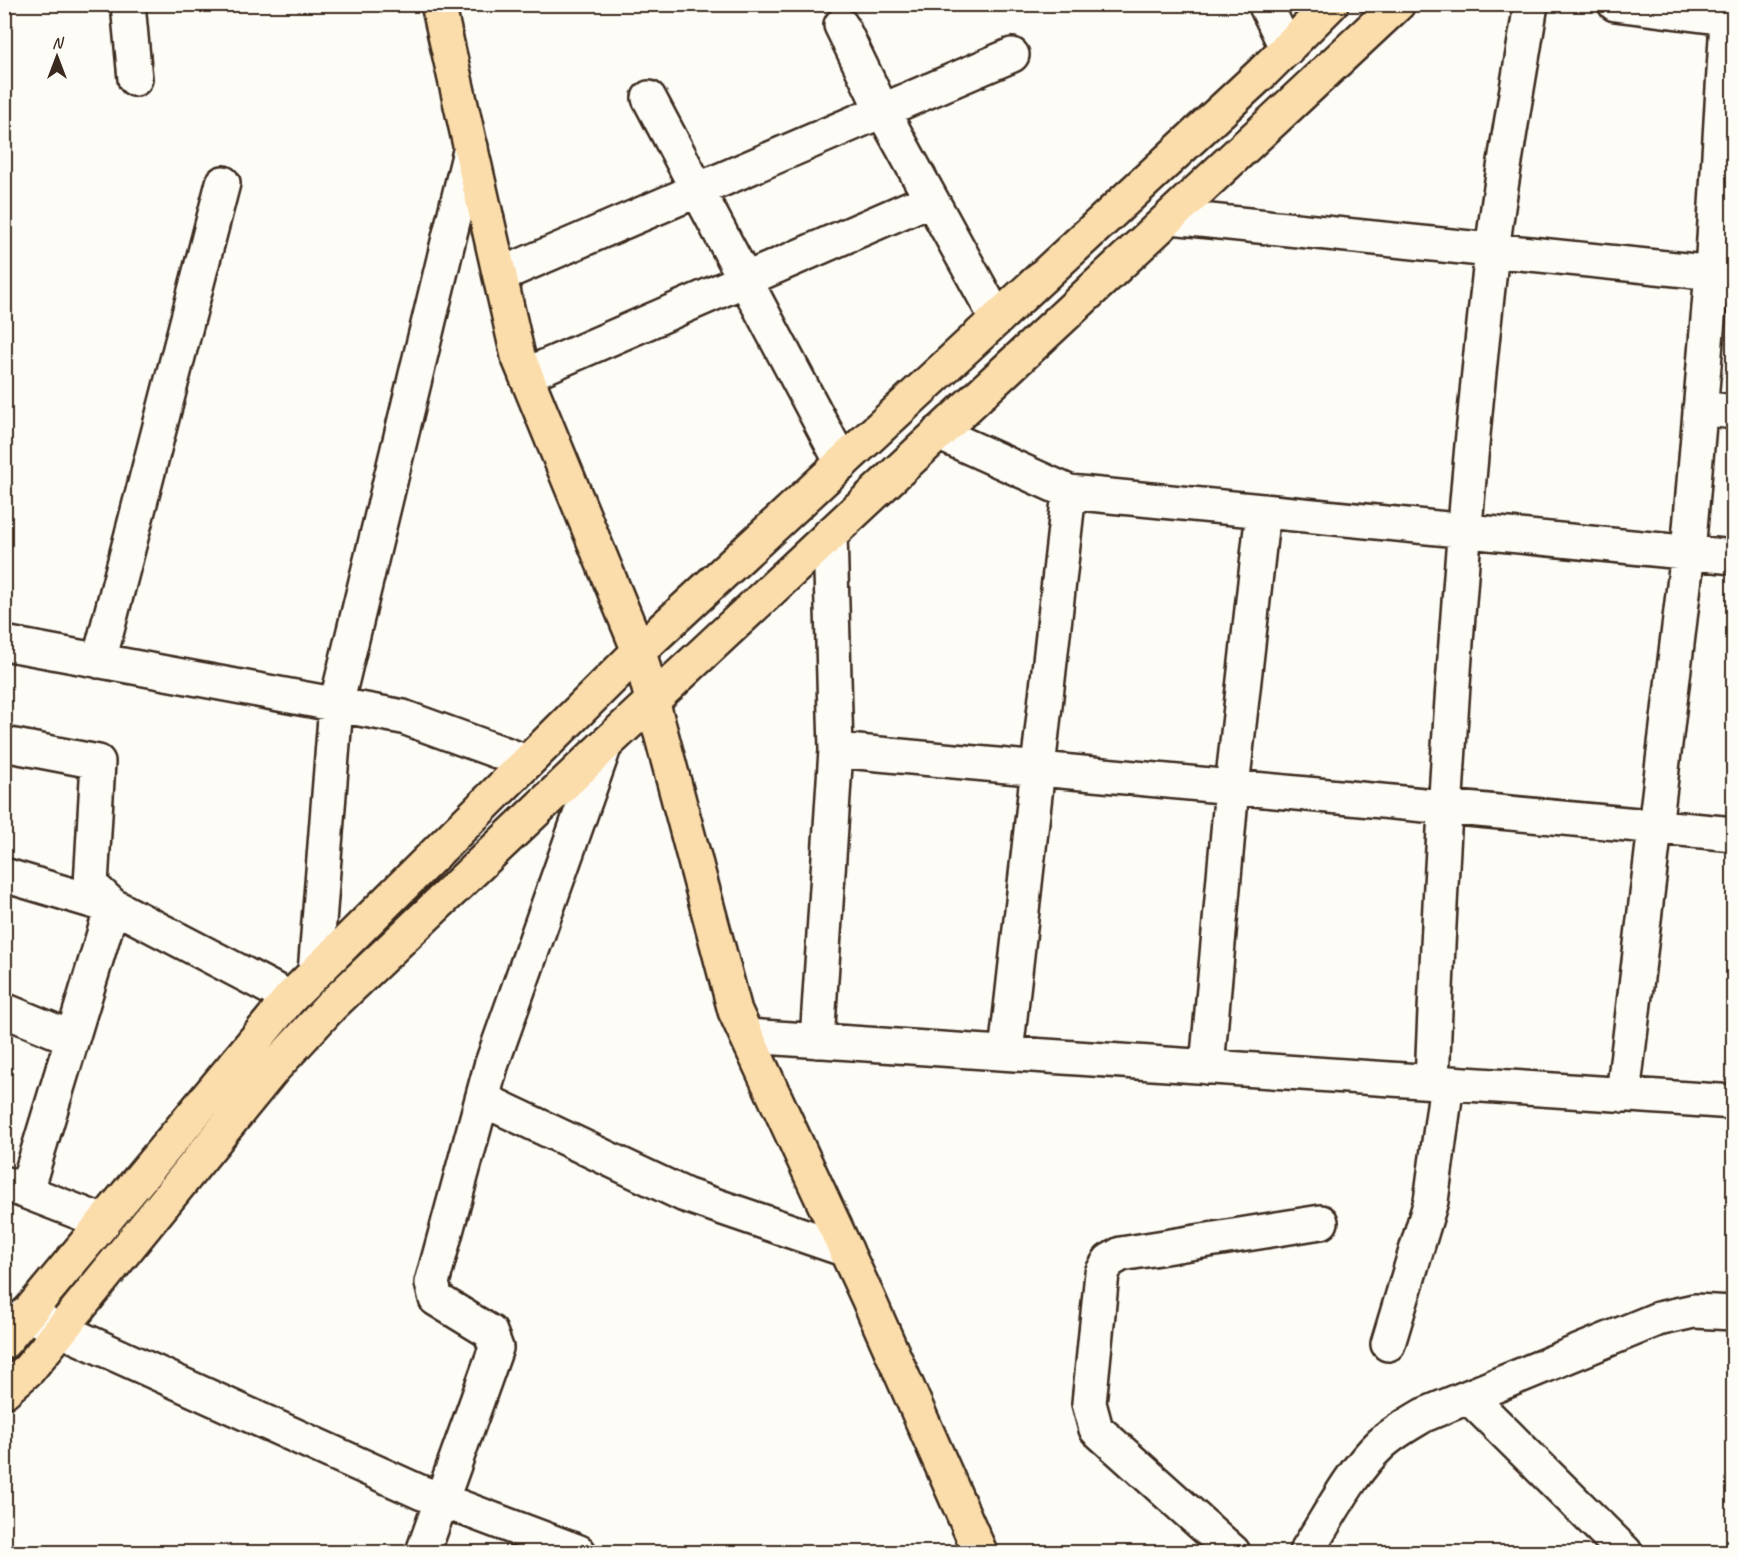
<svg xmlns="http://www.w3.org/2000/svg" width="1738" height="1557" font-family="Caveat,sans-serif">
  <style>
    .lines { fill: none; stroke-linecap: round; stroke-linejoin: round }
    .minor-casing { stroke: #3b2a1e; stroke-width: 38 }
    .major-casing { stroke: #3b2a1e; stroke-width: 38 }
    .minor { stroke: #fdfcf7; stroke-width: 33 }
    .major { stroke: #fbddab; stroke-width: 33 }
  </style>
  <rect width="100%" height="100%" fill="#fdfcf7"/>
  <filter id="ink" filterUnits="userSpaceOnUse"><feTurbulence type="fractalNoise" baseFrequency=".0167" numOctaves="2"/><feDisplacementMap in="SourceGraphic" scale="12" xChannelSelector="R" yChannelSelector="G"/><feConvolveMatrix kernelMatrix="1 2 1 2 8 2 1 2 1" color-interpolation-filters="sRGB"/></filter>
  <g filter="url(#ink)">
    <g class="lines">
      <!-- minor casing -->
      <g class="minor-casing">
        <path id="minor" d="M128,4L135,79
          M1265,4L1287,49
          M1615,4L1734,19
          M841,25L882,110L997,319
          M649,98L842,463
          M1171,217L1734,275
          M500,275L1012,55
          M526,375L931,199
          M1700,408L1734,412
          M938,433L1069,492L1734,557
          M4,643L403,717L527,762
          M99,661L223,183
          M4,744L98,762L91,885L112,905L290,998
          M836,750L1734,834
          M4,875L112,907
          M315,973L336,705L471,147
          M4,1010L72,1038
          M747,1036L1734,1102
          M817,1041L836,750L830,534
          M1006,1053L1069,492
          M1207,1067L1232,787L1263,511
          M1432,1082C1443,804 1460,527 1492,252C1502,169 1518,87 1531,4
          M1623,1095L1688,552L1712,272L1728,4
          M482,1099L685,1195L846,1250
          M6,1184L104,1222
          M26,1191L112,907
          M26,1314L420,1492L579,1552
          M1388,1344L1431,1201L1447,1083
          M1469,1397L1625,1552
          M423,1552L496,1348L490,1332L436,1299L432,1283L491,1066L605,745
          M1233,1552L1096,1429L1089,1403L1102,1273L1109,1261L1121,1254L1321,1222
          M1306,1552C1329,1517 1350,1473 1381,1444C1394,1432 1409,1424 1424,1415L1658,1319L1694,1311L1734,1313"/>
      </g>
      <!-- major casing -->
      <g class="major-casing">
        <path id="major" d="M438,4L518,356L639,651L735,1011L868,1298L980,1552
          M4,1342L290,998L639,651L1262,73L1331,4
          M4,1391L29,1369L273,1069L331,1006L605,745L1398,4"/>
      </g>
      <!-- minor -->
      <use href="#minor" class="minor"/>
      <!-- major -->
      <use href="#major" class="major"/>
    </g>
  </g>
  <!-- margin -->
  <rect width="1738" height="1557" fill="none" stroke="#fdfcf7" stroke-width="24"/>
  <rect x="12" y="12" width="1714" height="1533" fill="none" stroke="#3b2a1e" stroke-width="2" filter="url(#ink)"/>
  <!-- north arrow -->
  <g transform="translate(57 57)" stroke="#fdfcf7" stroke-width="4.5" paint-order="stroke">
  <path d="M0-4.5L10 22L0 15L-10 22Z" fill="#3b2a1e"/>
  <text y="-9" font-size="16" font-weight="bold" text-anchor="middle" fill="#3b2a1e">N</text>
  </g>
</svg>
